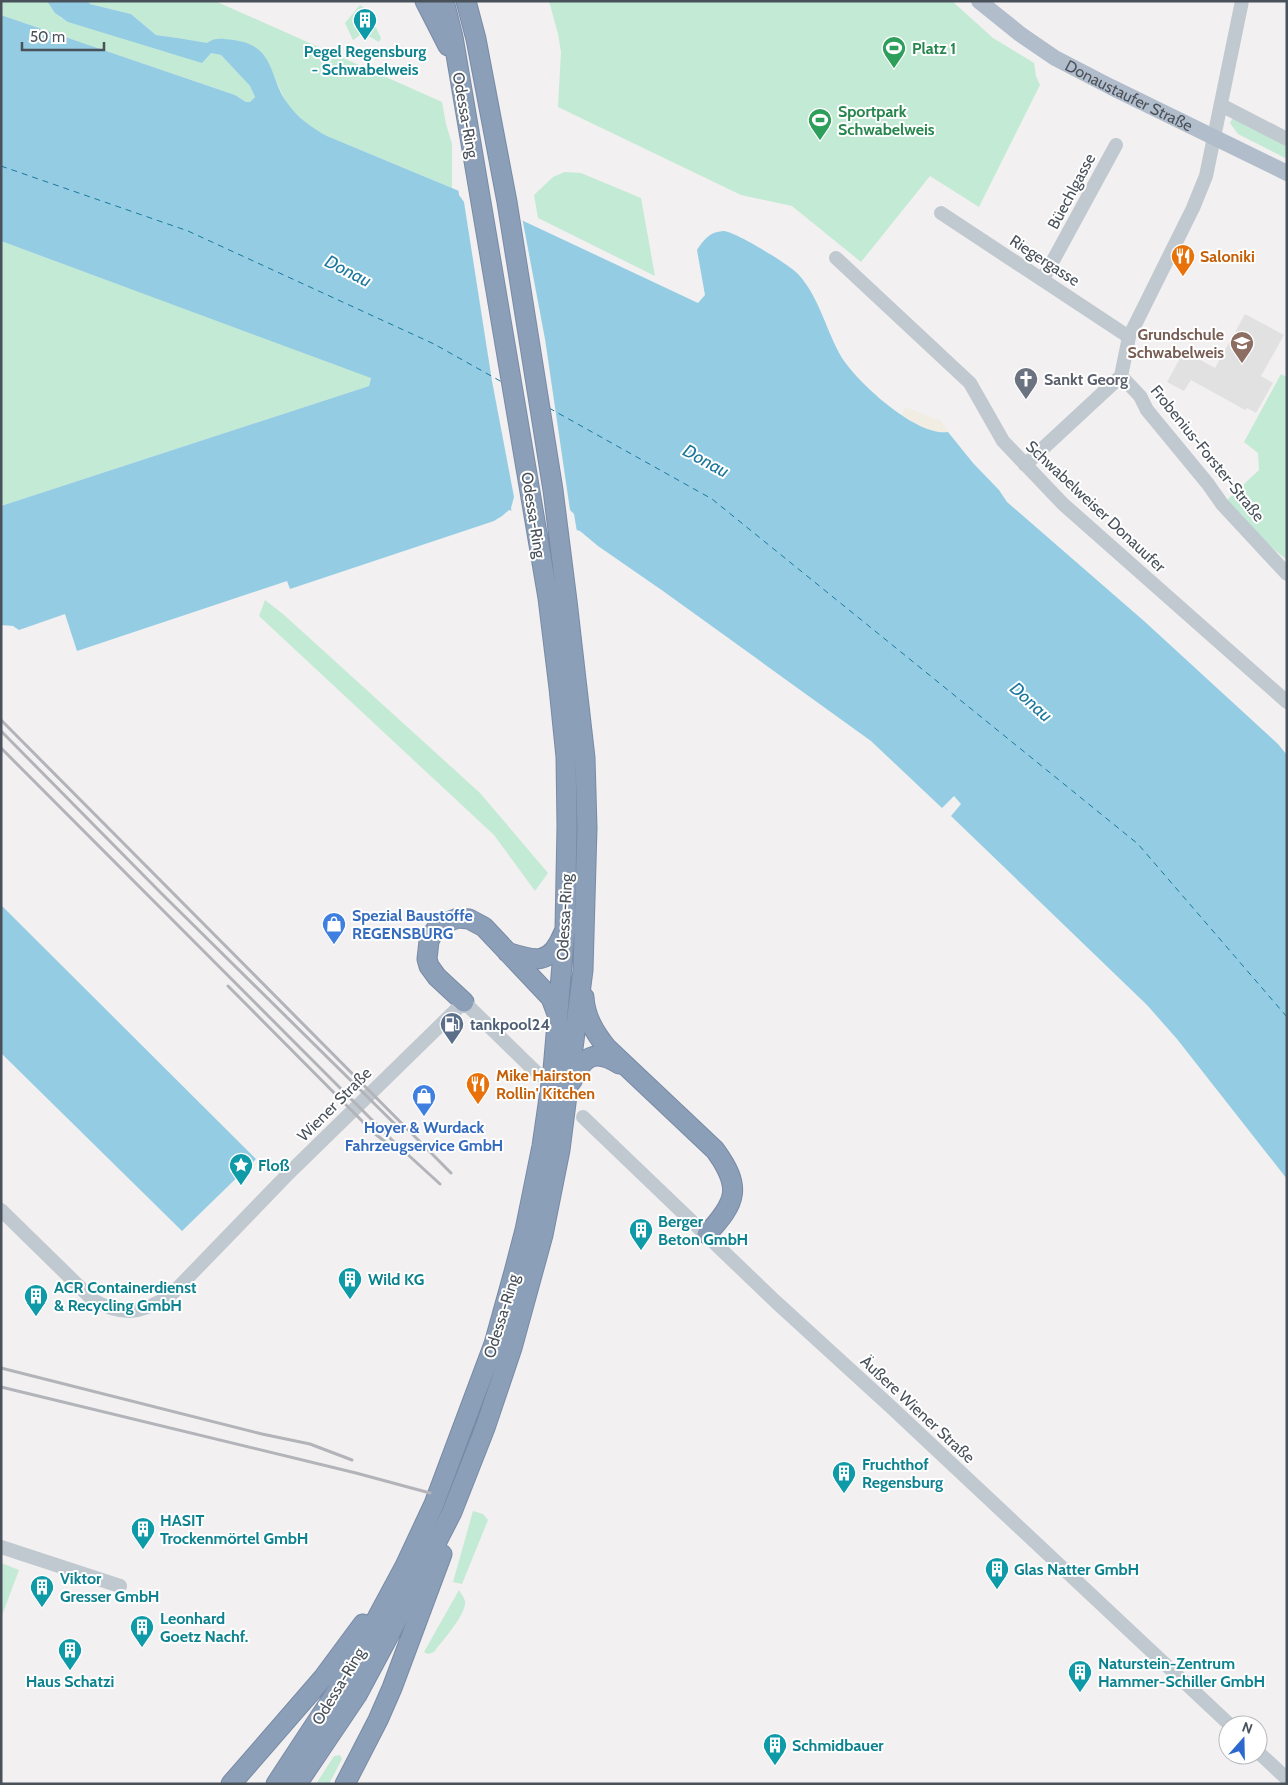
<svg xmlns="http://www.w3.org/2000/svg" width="1288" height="1785" font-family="Cabin,sans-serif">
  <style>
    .education { fill: #e2e1e1 }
    .green { fill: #c3ead5 }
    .sand { fill: #f1ede2 }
    .water { fill: #94cde3 }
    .pier { fill: #f2f0f0 }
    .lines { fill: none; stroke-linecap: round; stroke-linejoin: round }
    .ferry { stroke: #1b789c; stroke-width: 1; stroke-dasharray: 6 5; stroke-linecap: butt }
    .highway-casing { stroke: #788aa5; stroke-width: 21 }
    .minor { stroke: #c1c9d0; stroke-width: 14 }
    .major { stroke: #b2bdcb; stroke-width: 16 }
    .highway { stroke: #8c9fb9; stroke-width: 19 }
    .rail { stroke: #b2b4b9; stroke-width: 3 }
    .labels { text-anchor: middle; stroke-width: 4; stroke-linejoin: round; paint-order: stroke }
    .leisure-label { font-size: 16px; font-weight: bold; fill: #27864d; stroke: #fff; text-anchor: start }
    .culture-label { font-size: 16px; font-weight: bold; fill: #0d838f; stroke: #fff; text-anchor: start }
    .street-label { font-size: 16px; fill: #49515b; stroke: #fff }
    .food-label { font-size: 16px; font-weight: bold; fill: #c56008; stroke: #fff; text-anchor: start }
    .education-label { font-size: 16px; font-weight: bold; fill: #785e54; stroke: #fff; text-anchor: end }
    .worship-label { font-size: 16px; font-weight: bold; fill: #5b616d; stroke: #fff; text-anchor: start }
    .shop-label { font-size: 16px; font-weight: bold; fill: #366cbe; stroke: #fff; text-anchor: start }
    .service-label { font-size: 16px; font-weight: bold; fill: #4e5e75; stroke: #fff; text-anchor: start }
    .water-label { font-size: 18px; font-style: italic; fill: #1b789c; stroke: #fff }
  </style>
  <rect width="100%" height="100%" fill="#f2f0f0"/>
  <!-- education -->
  <path class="education" d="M1245,314L1284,335L1261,376L1273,383L1256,413L1247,408L1245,410L1191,380L1184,391L1167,382L1184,351L1215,368Z"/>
  <!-- green -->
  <path class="green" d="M1,1H47L61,18L221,55L250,86L255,97L250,102H246L235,95L1,15Z
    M88,1H215L442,102L446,124L452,144V188L327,136L309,127L287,104L264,55L178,38L156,35L131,14L90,4Z
    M549,1H952L993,38L1034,63L1036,76L1040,85L979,207L930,176L861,262L792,206L741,195L558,107L561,52L558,34Z
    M360,5L369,12L381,38L379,42L363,33L353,40L345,23Z
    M1233,117L1287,145V159L1238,134L1230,123Z
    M565,172L581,173L641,198L655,276L538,218L534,195L553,177Z
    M1,241L371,377L369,386L1,506Z
    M1281,374L1287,377V560L1261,539L1227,500L1259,470L1258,453L1244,442Z
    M265,600L283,614L480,793L548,873L535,891L494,835L259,616Z
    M473,1511L483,1514L488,1520L462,1584L453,1582Z
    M1,1563L19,1570L1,1618Z
    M459,1590C461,1594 464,1597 465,1601C467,1614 442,1641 434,1652L428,1654L424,1652Z
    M340,1755L342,1759L329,1784H316L334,1756Z"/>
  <!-- sand -->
  <path class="sand" d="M905,407L941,421L948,432C931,435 916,423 902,415Z"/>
  <!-- water -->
  <path class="water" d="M47,1H88L90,4L131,14L156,35L178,38L207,43C216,37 222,39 233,40C276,45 268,77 288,104C298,118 312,128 327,136L464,193L698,303L705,295L697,250C704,239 710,232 723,231C733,230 790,265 798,274C820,298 826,331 842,358C858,383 917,437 948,432L973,463L999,490L1007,502L1144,621L1278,744L1287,755V1179L1177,1039L1147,1005L951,816L961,804L954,796L942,808L871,741L663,591L598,546L580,531L509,510L502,516L494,521L290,589L287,581L77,651L65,614L19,630L13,626L1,625V506L369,386L371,378L1,241V15L235,95L246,102H250L255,97L250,86L221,55L211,53L202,63L68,22L55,13Z
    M1,905L256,1159L182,1231L1,1053Z"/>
  <!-- pier -->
  <path class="pier" d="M458,187L522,217L545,339L570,510L574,514L577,532L512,514L511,508L514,497L492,381L464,202L459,195Z"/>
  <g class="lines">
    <!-- ferry -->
    <path class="ferry" d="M1,166L188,231L434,344L502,382
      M549,408L712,499L1138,844L1287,1017"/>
    <!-- highway casing -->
    <g class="highway-casing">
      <path id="highway" d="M425,1L448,46
        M507,952C535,961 550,966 563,934
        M584,997C585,1017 595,1033 607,1048L715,1150C742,1187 737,1202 707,1234
        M464,1002L437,977L429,966L427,959L429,941L433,933L439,925L458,918L469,919L484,927L551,998L557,1014
        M572,1081C583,1057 594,1048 619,1064
        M231,1784L323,1678L363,1624
        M276,1784L341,1685L405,1566L434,1504L494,1344L514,1272L525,1230L542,1146L553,1070L565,929L567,826L566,757L559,688L548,598L453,37L444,1
        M297,1784L357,1695L387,1639L452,1512L485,1428L512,1348L543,1235L560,1150L583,970L587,828L585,758L567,601L553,490L507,202L476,39L466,1
        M345,1784L378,1720L392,1688L442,1554"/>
    </g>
    <!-- minor -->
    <path class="minor" d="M1221,105L1287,139
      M941,213L1129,337
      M836,258L970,383L1003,441L1063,504L1287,702
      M1043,279L1116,145
      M1121,376L1140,396L1147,410L1208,484L1222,504L1287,574
      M1025,465L1121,376L1129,337L1193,208L1206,176L1242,1
      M583,1117L776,1302L891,1407L1230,1725
      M1,1210L93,1300C123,1317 141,1313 170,1296L289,1173L464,1002L539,1075
      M1,1547L120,1586
      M1258,1752L1287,1779"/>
    <!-- major -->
    <path class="major" id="s1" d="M979,1L1020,34L1055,58L1111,87L1287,173"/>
    <!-- highway -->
    <use href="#highway" class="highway"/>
    <!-- rail -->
    <path class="rail" d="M1,720L451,1173
      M1,731L162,894L404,1133
      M1,748L394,1142L440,1184
      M228,986L374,1133L388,1144
      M1,1368L262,1434L310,1444L352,1460
      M1,1387L356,1473L430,1493"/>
  </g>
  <!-- icons -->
  <defs>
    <g id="building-pin" transform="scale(1.25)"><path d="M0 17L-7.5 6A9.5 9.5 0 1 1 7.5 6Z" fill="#0f9aa8" stroke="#fff"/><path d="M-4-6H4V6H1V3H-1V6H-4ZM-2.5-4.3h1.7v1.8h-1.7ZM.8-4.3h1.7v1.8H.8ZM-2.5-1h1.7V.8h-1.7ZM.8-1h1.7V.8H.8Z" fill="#fff"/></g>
    <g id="stadium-pin" transform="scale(1.25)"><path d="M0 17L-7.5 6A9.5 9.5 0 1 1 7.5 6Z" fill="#2e9e5b" stroke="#fff"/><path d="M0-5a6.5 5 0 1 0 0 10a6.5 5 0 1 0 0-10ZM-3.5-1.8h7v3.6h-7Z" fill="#fff"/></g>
    <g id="restaurant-pin" transform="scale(1.25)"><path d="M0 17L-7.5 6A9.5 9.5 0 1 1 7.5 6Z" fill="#e8710a" stroke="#fff"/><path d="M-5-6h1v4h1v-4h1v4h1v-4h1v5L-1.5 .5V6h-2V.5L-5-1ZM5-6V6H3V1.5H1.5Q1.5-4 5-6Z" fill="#fff"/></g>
    <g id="school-pin" transform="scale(1.25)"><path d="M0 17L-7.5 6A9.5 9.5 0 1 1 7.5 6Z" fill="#8d6e63" stroke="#fff"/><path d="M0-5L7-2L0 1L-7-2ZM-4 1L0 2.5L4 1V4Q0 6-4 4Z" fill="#fff"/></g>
    <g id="church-pin" transform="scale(1.25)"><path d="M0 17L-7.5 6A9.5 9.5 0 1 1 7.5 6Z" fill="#6b7280" stroke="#fff"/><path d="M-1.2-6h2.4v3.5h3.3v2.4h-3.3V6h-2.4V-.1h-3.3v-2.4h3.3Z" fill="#fff"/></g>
    <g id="shop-pin" transform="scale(1.25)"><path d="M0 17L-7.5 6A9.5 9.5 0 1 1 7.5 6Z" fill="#3f7fe0" stroke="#fff"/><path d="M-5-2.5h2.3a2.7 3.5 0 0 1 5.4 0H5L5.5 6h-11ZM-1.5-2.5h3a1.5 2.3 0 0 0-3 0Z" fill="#fff"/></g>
    <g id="fuel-pin" transform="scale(1.25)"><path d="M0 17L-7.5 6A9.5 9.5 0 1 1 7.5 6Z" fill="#5c6f8a" stroke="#fff"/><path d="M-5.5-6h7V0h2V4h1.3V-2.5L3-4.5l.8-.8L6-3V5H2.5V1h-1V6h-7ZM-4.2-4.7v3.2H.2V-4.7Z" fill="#fff"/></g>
    <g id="sight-pin" transform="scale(1.25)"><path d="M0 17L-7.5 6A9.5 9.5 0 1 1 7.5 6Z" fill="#0f9aa8" stroke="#fff"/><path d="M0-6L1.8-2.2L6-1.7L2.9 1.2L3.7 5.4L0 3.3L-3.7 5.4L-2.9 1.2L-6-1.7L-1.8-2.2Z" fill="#fff"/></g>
  </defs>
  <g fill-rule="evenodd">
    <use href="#building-pin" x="365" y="20"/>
    <use href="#stadium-pin" x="894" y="48"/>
    <use href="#stadium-pin" x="820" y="120"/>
    <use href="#restaurant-pin" x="1183" y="256"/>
    <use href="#school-pin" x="1242" y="343"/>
    <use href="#church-pin" x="1026" y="379"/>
    <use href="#shop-pin" x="334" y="924"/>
    <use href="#fuel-pin" x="452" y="1024"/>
    <use href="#restaurant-pin" x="478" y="1084"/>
    <use href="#shop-pin" x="424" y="1096"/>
    <use href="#sight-pin" x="241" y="1165"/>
    <use href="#building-pin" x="641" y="1230"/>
    <use href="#building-pin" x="350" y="1279"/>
    <use href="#building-pin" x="36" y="1296"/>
    <use href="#building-pin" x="844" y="1473"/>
    <use href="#building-pin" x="143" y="1529"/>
    <use href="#building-pin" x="997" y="1569"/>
    <use href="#building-pin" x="42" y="1587"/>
    <use href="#building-pin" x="142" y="1627"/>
    <use href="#building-pin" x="70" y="1650"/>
    <use href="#building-pin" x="1080" y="1672"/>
    <use href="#building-pin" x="775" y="1745"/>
  </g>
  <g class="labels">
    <!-- leisure labels -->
    <g class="leisure-label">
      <text x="912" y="54">Platz 1</text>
      <text x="838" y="117">Sportpark<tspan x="838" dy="18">Schwabelweis</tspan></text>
    </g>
    <!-- culture labels -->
    <g class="culture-label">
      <text x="365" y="57" text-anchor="middle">Pegel Regensburg<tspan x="365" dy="18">- Schwabelweis</tspan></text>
      <text x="258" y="1171">Floß</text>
      <text x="658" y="1227">Berger<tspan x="658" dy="18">Beton GmbH</tspan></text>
      <text x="368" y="1285">Wild KG</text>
      <text x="54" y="1293">ACR Containerdienst<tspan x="54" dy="18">&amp; Recycling GmbH</tspan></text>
      <text x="862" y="1470">Fruchthof<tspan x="862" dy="18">Regensburg</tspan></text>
      <text x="160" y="1526">HASIT<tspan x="160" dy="18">Trockenmörtel GmbH</tspan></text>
      <text x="1014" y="1575">Glas Natter GmbH</text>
      <text x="60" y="1584">Viktor<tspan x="60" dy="18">Gresser GmbH</tspan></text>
      <text x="160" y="1624">Leonhard<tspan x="160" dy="18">Goetz Nachf.</tspan></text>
      <text x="1098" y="1669">Naturstein-Zentrum<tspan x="1098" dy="18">Hammer-Schiller GmbH</tspan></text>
      <text x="70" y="1687" text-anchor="middle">Haus Schatzi</text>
      <text x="792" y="1751">Schmidbauer</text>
    </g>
    <!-- street labels -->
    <g class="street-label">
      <text dy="6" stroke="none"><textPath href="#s1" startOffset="178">Donaustaufer Straße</textPath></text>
      <text transform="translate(466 115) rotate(80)" y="6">Odessa-Ring</text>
      <text transform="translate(1071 191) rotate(-62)" y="6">Büechlgasse</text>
      <text transform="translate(1045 260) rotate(33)" y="6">Riegergasse</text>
      <text transform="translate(1208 453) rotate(51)" y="6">Frobenius-Forster-Straße</text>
      <text transform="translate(1096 506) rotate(43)" y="6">Schwabelweiser Donauufer</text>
      <text transform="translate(534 515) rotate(81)" y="6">Odessa-Ring</text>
      <text transform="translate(564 917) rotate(-87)" y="6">Odessa-Ring</text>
      <text transform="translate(334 1104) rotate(-45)" y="6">Wiener Straße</text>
      <text transform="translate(501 1316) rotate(-73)" y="6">Odessa-Ring</text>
      <text transform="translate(918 1409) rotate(43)" y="6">Äußere Wiener Straße</text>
      <text transform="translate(338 1686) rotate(-59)" y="6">Odessa-Ring</text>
    </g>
    <!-- food labels -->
    <g class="food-label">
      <text x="1200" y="262">Saloniki</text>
      <text x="496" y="1081">Mike Hairston<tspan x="496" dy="18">Rollin' Kitchen</tspan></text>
    </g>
    <!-- education labels -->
    <g class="education-label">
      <text x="1224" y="340">Grundschule<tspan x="1224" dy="18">Schwabelweis</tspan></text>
    </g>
    <!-- worship labels -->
    <g class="worship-label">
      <text x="1044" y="385">Sankt Georg</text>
    </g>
    <!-- shop labels -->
    <g class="shop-label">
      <text x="352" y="921">Spezial Baustoffe<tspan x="352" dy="18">REGENSBURG</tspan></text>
      <text x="424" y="1133" text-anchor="middle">Hoyer &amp; Wurdack<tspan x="424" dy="18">Fahrzeugservice GmbH</tspan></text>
    </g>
    <!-- service labels -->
    <g class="service-label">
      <text x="470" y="1030">tankpool24</text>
    </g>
    <!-- water labels -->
    <g class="water-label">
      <text transform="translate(348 271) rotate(27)" y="6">Donau</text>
      <text transform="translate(706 461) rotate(29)" y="6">Donau</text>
      <text transform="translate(1031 702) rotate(42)" y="6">Donau</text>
    </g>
  </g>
  <!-- border -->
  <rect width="1288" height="1785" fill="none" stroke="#49515b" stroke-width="5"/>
  <!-- north arrow -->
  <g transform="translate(1243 1740) rotate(20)"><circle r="24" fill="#ffffff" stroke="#b6b9bd"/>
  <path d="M0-4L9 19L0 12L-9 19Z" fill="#2c68cf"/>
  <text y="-8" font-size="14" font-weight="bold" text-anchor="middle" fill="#49515b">N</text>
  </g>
  <!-- scale -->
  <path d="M22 42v8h82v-8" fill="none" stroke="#49515b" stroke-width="2.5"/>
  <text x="30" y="42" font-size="15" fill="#49515b" stroke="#ffffff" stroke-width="4" paint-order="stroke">50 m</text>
</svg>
